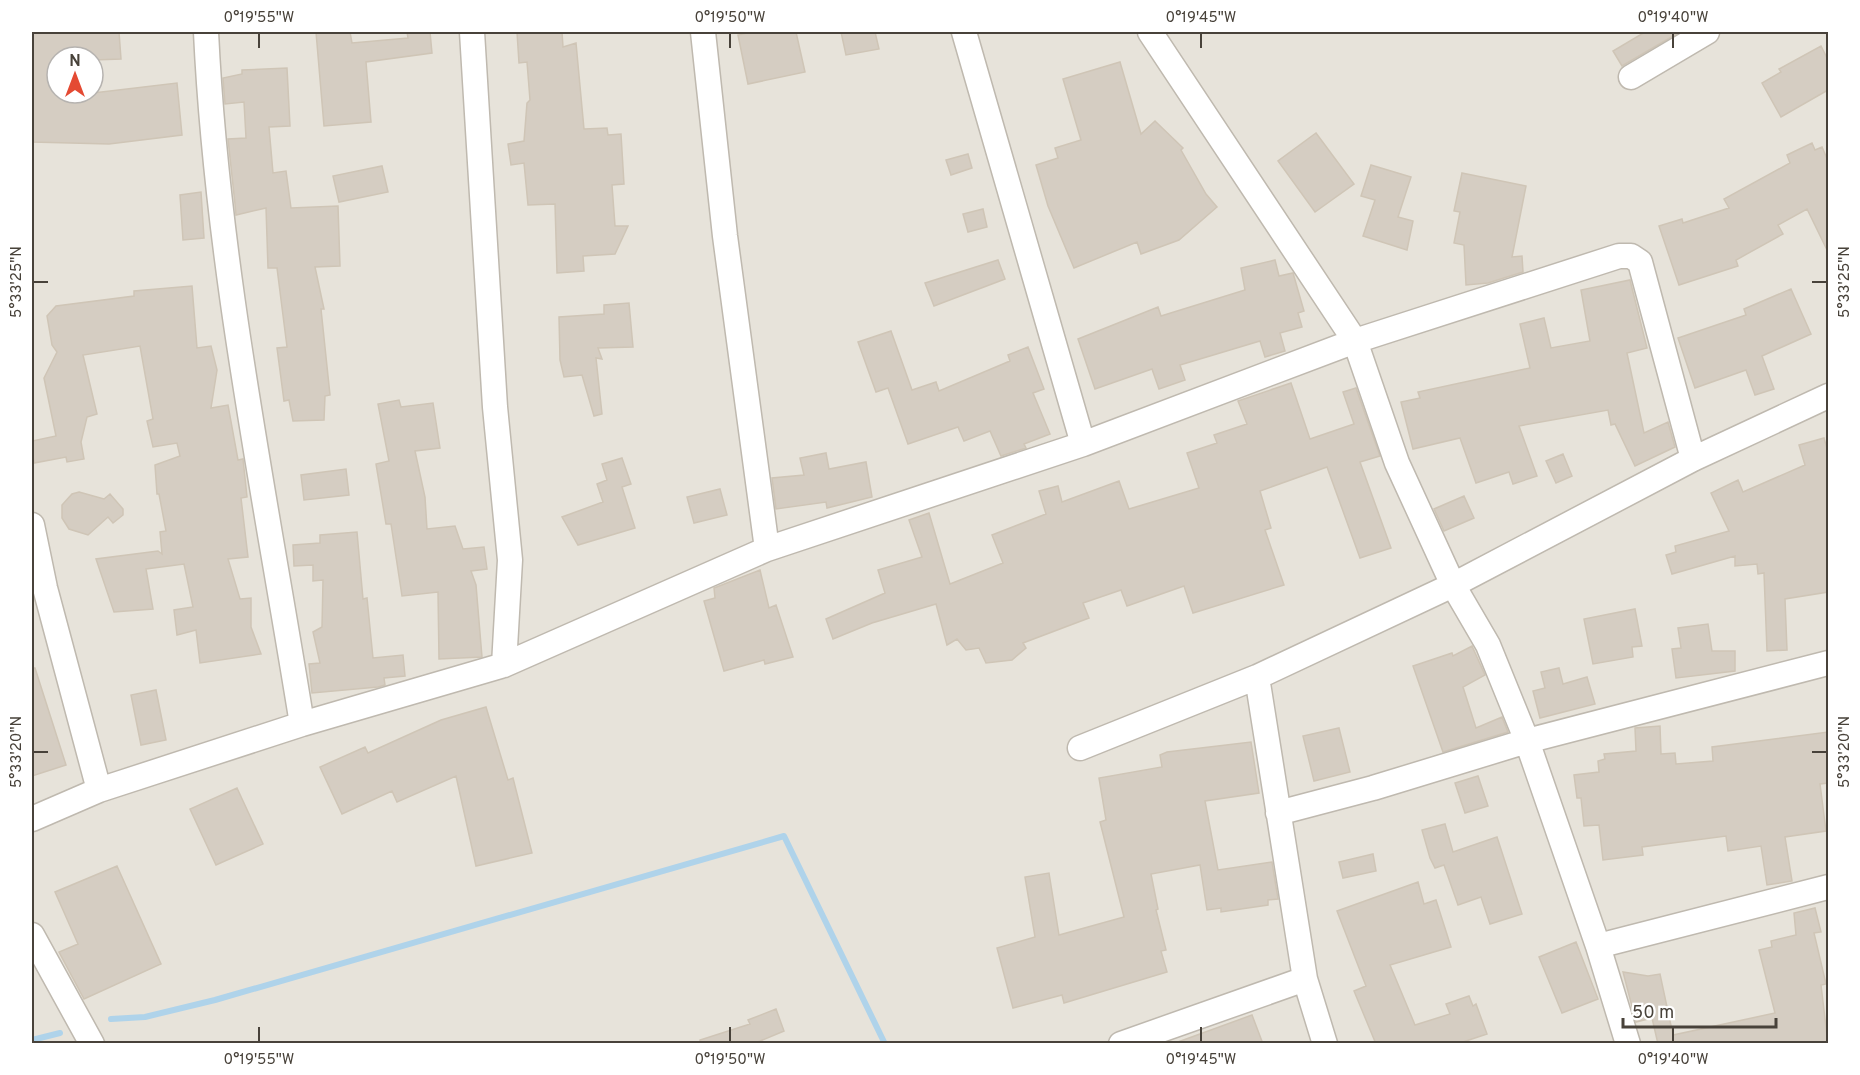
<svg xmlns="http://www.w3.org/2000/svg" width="1860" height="1075" font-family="Overpass,sans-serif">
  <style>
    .residential { fill: #e7e3da; fill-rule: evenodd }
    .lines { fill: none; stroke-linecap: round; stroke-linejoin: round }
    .stream { stroke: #afd3ea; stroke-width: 6 }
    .building { fill: #d5cdc2; stroke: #cfc5b6; stroke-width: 1.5 }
    .street-casing { stroke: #bfb9af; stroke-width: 27 }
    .street { stroke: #fff; stroke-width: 24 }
    .ticks { fill: none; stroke: #48423a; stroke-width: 2 }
    .neatline { fill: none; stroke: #48423a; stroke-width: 2 }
    .ticks-label { font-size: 15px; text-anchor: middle; fill: #48423a }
  </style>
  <rect width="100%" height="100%" fill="#f4f1ec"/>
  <!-- residential -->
  <path class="residential" d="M32,32H1828V1043H32ZM57,57H93V93H57Z"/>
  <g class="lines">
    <!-- stream -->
    <path class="stream" d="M111,1019L145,1017L215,1000L784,836L885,1044
      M32,1040L60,1033"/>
  </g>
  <!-- building -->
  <path class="building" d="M32,32H119L121,59L93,60V57H57V93H93L177,83L182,135L109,144L32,142Z
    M316,32H350L352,43L408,38L407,32H430L432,53L366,62L371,122L324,126Z
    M517,32H562L563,47L576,43L584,129L607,128L608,135L621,134L624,184L612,185L615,226H628L615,254L583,256L584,271L557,273L555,204L528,205L524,163L511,165L508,144L524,141L527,103L530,100L527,62L519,63Z
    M752,32H796L805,72L748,84L738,35Z
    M841,32H875L879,49L846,55Z
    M1645,32H1680L1622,66L1613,51Z
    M1821,46L1828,60V90L1781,117L1762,83L1781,72L1779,69Z
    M1120,62L1141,134L1155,121L1183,148L1181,150L1206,194L1217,207L1179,240L1141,254L1137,242L1074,268L1048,206L1036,165L1058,158L1055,148L1081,140L1063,79Z
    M287,68L290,126L269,127L273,173L286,171L291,208L338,206L340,266L315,267L324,309H321L330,395L325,396L324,420L293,421L289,400L284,401L277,348L287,347L277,268H268L266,208L236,215L235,204L228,139L246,138L244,102L225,104L223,78L242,74V70Z
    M1316,133L1354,184L1315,212L1278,161Z
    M1812,143L1815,150L1822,147L1828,161V252L1807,209L1778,225L1783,234L1736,260L1738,266L1679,285L1659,226L1682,219L1683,223L1729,208L1724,199L1790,163L1787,155Z
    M968,154L972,168L951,175L946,160Z
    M1371,165L1411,177L1398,217L1413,221L1407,250L1363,236L1375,200L1361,196Z
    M382,166L388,192L339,202L333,176Z
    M1462,173L1526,186L1512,257L1522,256L1523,272L1488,283L1466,285L1464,245L1454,243L1460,212L1454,211Z
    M201,192L204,238L183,240L180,195Z
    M983,209L987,227L968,232L963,214Z
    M998,260L1005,279L934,306L925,283Z
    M1275,260L1279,276L1293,273L1304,311L1298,313L1302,327L1280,333L1285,351L1265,357L1260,341L1180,365L1185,380L1159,389L1152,369L1095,389L1078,339L1158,307L1161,316L1245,290L1241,268Z
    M1630,280L1647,348L1627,353L1644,433L1668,422L1675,447L1635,466L1615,424L1611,425L1608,410L1519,426L1537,476L1513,484L1509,472L1476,483L1460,438L1413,449L1401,402L1420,398L1418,392L1530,368L1520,324L1544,318L1551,348L1590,341L1581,290Z
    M192,286L197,348L211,346L217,370L211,408L228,405L238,460L243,459L247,497L241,498L248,557L228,559L240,599L251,598V627L261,654L200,663L196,630L177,635L174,610L193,607L184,564L146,569L153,609L114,612L96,559L158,551L162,554L160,532L166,531L159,494H157L155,465L180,456L177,443L153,447L147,421L153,419L140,346L83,355L97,414L87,417L81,442L84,459L67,462L66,457L34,463L32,449V441L56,436L44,378L57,352L52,345L47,316L56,306L134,296V291Z
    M1791,289L1811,334L1762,356L1774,389L1755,395L1746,370L1695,388L1678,338L1746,315L1744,309Z
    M629,303L633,347L598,348L602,359L596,358L602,414L594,416L582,375L564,377L560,360L559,317L604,314V305Z
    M891,331L912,390L936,382L939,391L1010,361L1008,355L1028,347L1044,389L1033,393L1050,434L1024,444L1026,448L1001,456L990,431L964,441L958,427L908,444L888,388L876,392L858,342Z
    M1291,383L1310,439L1354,424L1343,392L1356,388L1380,456L1360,462L1391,548L1360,558L1327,467L1260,491L1271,528L1265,530L1284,585L1193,613L1184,586L1127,606L1121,590L1083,603L1089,618L1023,643L1026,648L1012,660L986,663L979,648L966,650L957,639L947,645L936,604L872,623L833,639L826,619L885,593L878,570L922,557L909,520L929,513L950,584L1003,563L992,535L1046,514L1039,491L1058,486L1062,502L1119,481L1129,509L1199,488L1187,453L1217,443L1214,435L1247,424L1238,401Z
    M399,400L401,407L433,403L440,448L415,451L425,497L427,529L455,526L463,549L484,547L487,569L471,571L476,585L482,657L439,659L438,592L402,596L391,524H386L376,464L389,461L378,404Z
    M1824,438L1828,452V592L1785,599L1787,650L1767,651L1764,573L1758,574L1757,564L1735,566V556L1672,574L1666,555L1676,552L1675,546L1729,531L1711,493L1738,480L1743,492L1805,465L1799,445Z
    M826,453L829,469L866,462L872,497L827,508L826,502L776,509L772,478L804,475L800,458Z
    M1563,454L1572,476L1556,483L1546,461Z
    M622,458L631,484L622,487L635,528L578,545L562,517L603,502L597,484L607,480L602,464Z
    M346,469L349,495L304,500L301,475Z
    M720,489L727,515L694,523L687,497Z
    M79,492L104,499L110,494L123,509V515L113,523L108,517L88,535L69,529L62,518V505L72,494Z
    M1464,496L1474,518L1444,531L1434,509Z
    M357,532L363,599L367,598L373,658L403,655L405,676L384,678L385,685L378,687L312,693L309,664L320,663L313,632L322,627L323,580L313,581V565L294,566L293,545L320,543V535Z
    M760,570L769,608L776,605L793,657L765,664L764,660L724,671L704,601L715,598L714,588Z
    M1635,609L1642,646L1632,647L1633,657L1593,664L1584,619Z
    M1708,624L1712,651H1735V671L1676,678L1672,649L1681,648L1678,628Z
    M1472,646L1485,675L1463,687L1476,728L1502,717L1508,732L1443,752L1413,666L1452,653L1453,656Z
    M32,668H35L66,765L32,776Z
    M1559,668L1563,684L1587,677L1595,704L1540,718L1533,691L1545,688L1541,672Z
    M156,690L166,740L141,745L131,695Z
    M486,707L508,780L513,778L532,853L476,866L456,776L397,802L392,791L342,814L320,767L365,747L368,753L441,720Z
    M1660,726L1661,754L1675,753L1676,764L1713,761L1712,747L1828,732V783L1820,784L1826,831L1785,837L1792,881L1767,885L1761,846L1728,851L1726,836L1642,847L1643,855L1603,860L1599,825L1584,826L1581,798H1577L1574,775L1599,772L1598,761L1605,759L1604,754L1636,751L1635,728Z
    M1339,728L1350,772L1314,781L1303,736Z
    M1251,742L1259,793L1205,801L1218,870L1272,862L1278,899L1268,900V905L1221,912V908L1207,910L1200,865L1151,874L1158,909L1156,910L1166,950L1161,951L1167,972L1064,1003L1062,995L1013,1008L997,948L1035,937L1025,877L1049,873L1059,935L1124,917L1100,822L1106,820L1099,778L1162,767L1160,755L1167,752Z
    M1478,776L1488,806L1465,813L1455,783Z
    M237,788L263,844L216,865L190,809Z
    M1445,824L1453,852L1497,837L1522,914L1490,924L1481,897L1458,905L1444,865L1435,868L1430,858L1422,830Z
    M1373,854L1376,871L1343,878L1339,862Z
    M117,866L161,964L84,999L59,952L78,944L55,892Z
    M1418,882L1424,904L1436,900L1451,947L1390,965L1415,1025L1450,1014L1446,1004L1469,996L1473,1006L1476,1004L1487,1034L1457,1044H1376L1354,991L1366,986L1337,911Z
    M1815,908L1821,932L1814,933L1826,984L1821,985L1828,1044H1658L1652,1018L1636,1022L1623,972L1648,976L1660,974L1673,1035L1775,1013L1759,950L1772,947L1771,941L1796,935L1794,913Z
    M1576,942L1598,999L1562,1013L1539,957Z
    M776,1009L784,1031L753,1044H700V1040L750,1024L748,1020Z
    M1252,1015L1263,1044H1179L1178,1042Z"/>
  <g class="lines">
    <!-- street casing -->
    <g class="street-casing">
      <path id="street" d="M206,32C217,264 265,494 302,724
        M472,32L495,407L510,560L504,665
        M703,32L725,236L767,549
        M964,32L1083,444
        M1150,32L1355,341L1397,463L1453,585L1488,645L1527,741L1598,946L1628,1044
        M1631,77L1707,32
        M32,525L45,588L99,790
        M1257,677L1305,979L1325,1044
        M1080,748L1257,677L1453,585L1693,459L1828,396
        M1278,813L1373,788L1527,741L1828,663
        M32,819L99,790L302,724L504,665L767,549L1083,444L1355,341L1619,256H1631L1640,262L1693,459
        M32,935L92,1044
        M1598,946L1828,887
        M1121,1044L1305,979"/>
    </g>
    <!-- street -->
    <use href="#street" class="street"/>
  </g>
  <!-- ticks -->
  <path class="ticks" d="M259,33V48M730,33V48M1201,33V48M1673,33V48M33,282H48M1812,282H1827M33,752H48M1812,752H1827M259,1027V1042M730,1027V1042M1201,1027V1042M1673,1027V1042"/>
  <!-- border -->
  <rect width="1860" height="1075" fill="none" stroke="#ffffff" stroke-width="66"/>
  <!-- north arrow -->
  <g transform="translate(75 75)"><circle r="28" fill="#ffffff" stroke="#b6b3b0" stroke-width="1.5"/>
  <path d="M0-4.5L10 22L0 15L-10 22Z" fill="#e44a33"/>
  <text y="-9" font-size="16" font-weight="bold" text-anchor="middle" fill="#48423a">N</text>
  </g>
  <!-- scale -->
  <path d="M1623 1018v9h153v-9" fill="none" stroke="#48423a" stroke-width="3"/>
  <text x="1632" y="1018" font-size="18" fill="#48423a" stroke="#ffffff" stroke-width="4.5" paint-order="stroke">50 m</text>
  <rect x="33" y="33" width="1794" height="1009" class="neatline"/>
  <g class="ticks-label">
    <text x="259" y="22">0°19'55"W</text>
    <text x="730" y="22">0°19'50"W</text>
    <text x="1201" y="22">0°19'45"W</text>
    <text x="1673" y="22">0°19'40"W</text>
    <text transform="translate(16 282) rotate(-90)" y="5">5°33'25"N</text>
    <text transform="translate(1844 282) rotate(-90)" y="5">5°33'25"N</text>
    <text transform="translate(16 752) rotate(-90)" y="5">5°33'20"N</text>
    <text transform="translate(1844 752) rotate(-90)" y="5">5°33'20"N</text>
    <text x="259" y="1064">0°19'55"W</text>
    <text x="730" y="1064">0°19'50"W</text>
    <text x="1201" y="1064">0°19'45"W</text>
    <text x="1673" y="1064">0°19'40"W</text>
  </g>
</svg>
